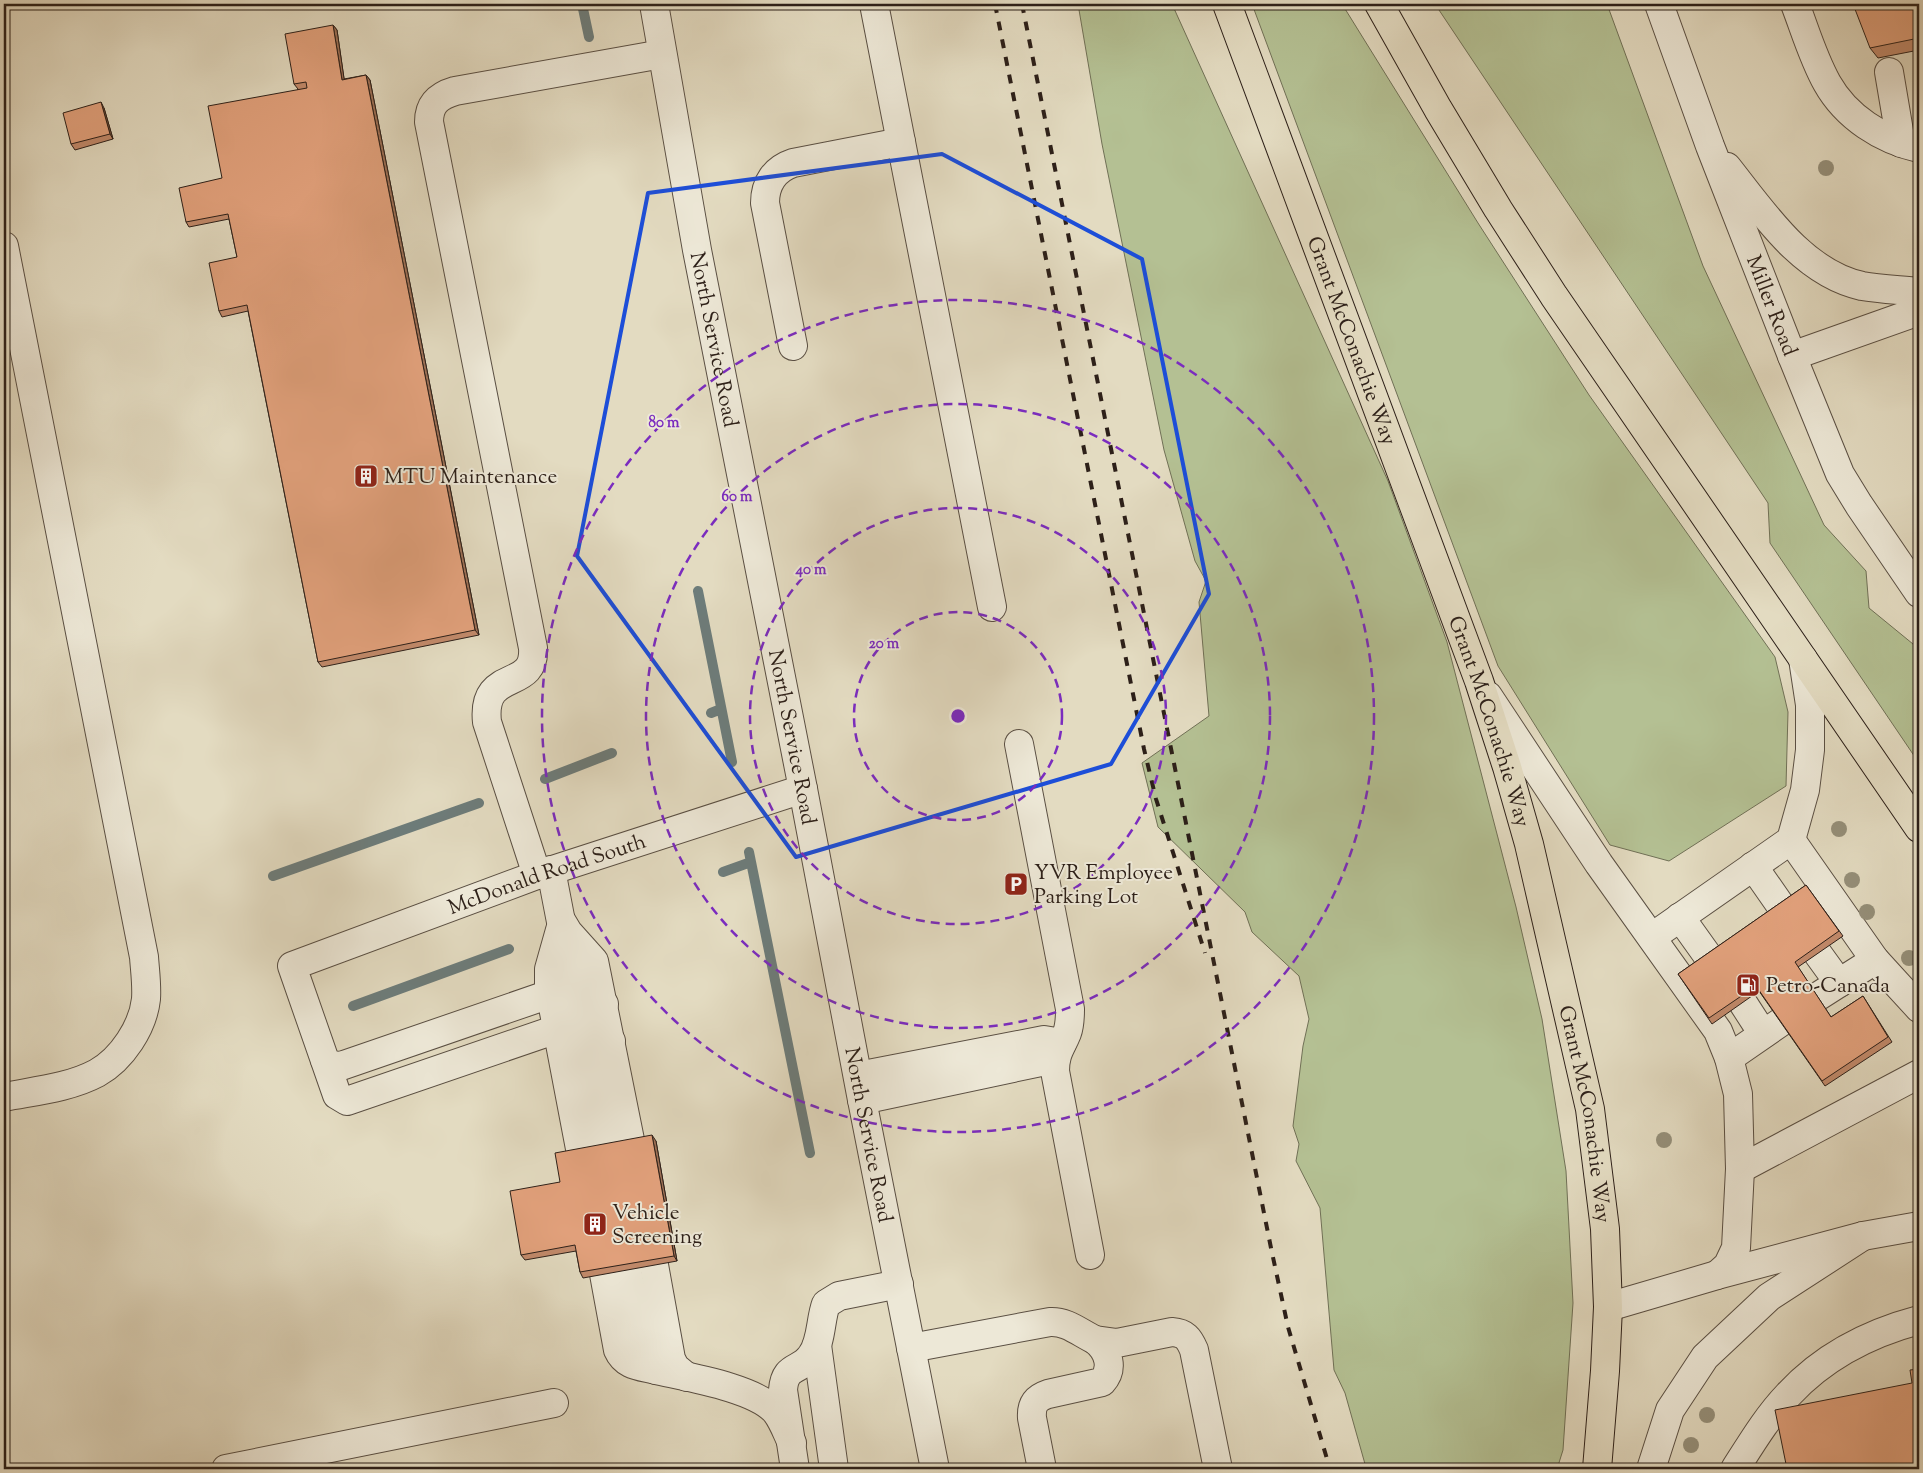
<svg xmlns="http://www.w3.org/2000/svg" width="1923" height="1473" font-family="'Sorts Mill Goudy',serif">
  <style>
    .green { fill: #b4c093; stroke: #707056 }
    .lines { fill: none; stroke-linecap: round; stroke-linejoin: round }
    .stream { stroke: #6d7c7a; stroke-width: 10 }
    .minor-casing { stroke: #5a4f43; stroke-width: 30 }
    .major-casing { stroke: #2d2019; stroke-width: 30 }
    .minor { stroke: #ede8d7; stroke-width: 28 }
    .major { stroke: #e3dbc1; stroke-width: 28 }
    .rail { stroke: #2d2019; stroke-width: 4; stroke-dasharray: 9 9; stroke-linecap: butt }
    .tree { fill: #958f79 }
    .wall { fill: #c28a6b; stroke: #2d2019 }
    .shaded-wall { fill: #9e7157; stroke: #2d2019 }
    .building { fill: #e2a17c; stroke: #2d2019 }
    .marked { fill: none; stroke: #1d4ed8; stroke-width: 4; stroke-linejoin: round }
    .ring { fill: none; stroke: #7b2cbf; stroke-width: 2.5; stroke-dasharray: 9 6 }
    .labels { text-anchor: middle; stroke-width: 4; stroke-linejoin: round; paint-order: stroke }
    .street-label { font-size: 21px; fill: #2d2019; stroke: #ede8d7 }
    .poi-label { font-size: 21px; fill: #2d2019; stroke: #ede8d7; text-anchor: start }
    .centre { fill: #7b2cbf; stroke: #ede8d7; stroke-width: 2.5 }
    .ring-label { font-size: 15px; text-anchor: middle; font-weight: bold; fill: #7b2cbf; stroke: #ede8d7; stroke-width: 4; stroke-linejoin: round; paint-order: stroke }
  </style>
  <rect width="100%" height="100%" fill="#e3dbc1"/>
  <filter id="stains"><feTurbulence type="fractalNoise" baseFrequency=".004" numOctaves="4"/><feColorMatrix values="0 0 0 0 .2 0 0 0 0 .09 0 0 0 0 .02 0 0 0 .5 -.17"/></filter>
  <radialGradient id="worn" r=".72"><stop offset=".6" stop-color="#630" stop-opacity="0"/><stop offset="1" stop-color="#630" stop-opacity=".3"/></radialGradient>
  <!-- green -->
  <path class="green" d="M1078,4H1172L1388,481L1447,642L1516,907L1542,1019L1566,1171L1573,1303L1563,1450L1557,1469H1364L1365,1464L1345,1393L1334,1370L1320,1208L1296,1161L1299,1144L1293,1126L1303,1046L1309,1019L1299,976L1252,932L1245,912L1158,827L1142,763L1209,716L1199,602L1206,581L1195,561L1164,450L1102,144Z
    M1252,4H1342L1478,223L1589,395L1775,657L1788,712L1786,786L1669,861L1610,845L1498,666Z
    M1435,4H1607L1703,266L1824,525L1866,571L1869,608L1913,644L1919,653V763L1770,543L1768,503Z"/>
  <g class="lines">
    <!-- stream -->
    <path class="stream" d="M582,4L589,37
      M698,591L732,762
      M711,713L721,709
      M545,779L612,753
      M749,852L810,1153
      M723,872L751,862
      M273,876L479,803
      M353,1006L509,949"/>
    <!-- minor casing -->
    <g class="minor-casing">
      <g id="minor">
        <path id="s1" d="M654,4L697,250L803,789L862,1100L935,1469"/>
        <path d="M874,4L992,607"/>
        <path id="s2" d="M1659,4L1710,146L1792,356L1840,474L1859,505L1919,593"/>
        <path d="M1795,4C1805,30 1813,58 1827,83C1846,117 1882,140 1919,148"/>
        <path d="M1889,72L1901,143"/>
        <path d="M1727,167C1762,211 1802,273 1862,286C1880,289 1901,290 1919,292"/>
        <path d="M4,246L144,957C145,971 147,985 146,999C143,1027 122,1059 97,1073C69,1088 34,1091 4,1097"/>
        <path d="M793,346L765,203C765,183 775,169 793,163L901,142"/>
        <path d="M1792,356L1919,311"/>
        <path d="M1488,696L1599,864L1718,1031L1729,1058L1738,1094L1740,1169L1736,1248L1728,1265L1717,1275"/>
        <path d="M1019,744L1070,1009C1070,1017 1070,1025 1067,1033C1061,1048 1055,1053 1055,1071L1090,1255"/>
        <path d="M1791,840L1875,960L1919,1008"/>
        <path d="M1753,866L1783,909"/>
        <path d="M551,870L605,1150"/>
        <path d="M537,875L487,722C481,666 536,693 533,648L429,122C429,104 438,96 455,91L662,54"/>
        <path d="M1680,917L1710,959"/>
        <path d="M562,922L568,932L594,961L631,1145"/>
        <path d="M560,930L549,969V986L581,1154"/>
        <path d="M1652,937L1791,840L1805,790L1810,750V705L1803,659"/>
        <path d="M1818,954L1839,983"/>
        <path d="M1817,997L1875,960"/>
        <path d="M1743,1003L1763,1034"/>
        <path id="s3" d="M611,1041L581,1026L557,1029L347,1101L337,1095L292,966L537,875L803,789"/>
        <path d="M1729,1058L1781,1022"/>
        <path d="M325,1060L329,1065L341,1066L550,994L574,991L604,1004"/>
        <path d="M858,1076L1044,1040L1062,1043"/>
        <path d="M862,1100L1055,1059"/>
        <path d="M1740,1169L1919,1074"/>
        <path d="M654,1265L671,1359L675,1367L687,1377"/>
        <path d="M627,1270L644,1356L646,1362L656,1370C687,1377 756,1388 776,1412C783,1421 787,1433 792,1443"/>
        <path d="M604,1274L618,1350C625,1366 640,1366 656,1370"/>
        <path d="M1608,1307L1717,1275L1863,1236L1919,1226"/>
        <path d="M817,1345L834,1469"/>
        <path d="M911,1348L1050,1322C1067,1321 1080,1333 1095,1340"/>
        <path d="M226,1469L554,1403"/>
        <path d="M795,1469L783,1390C785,1364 800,1372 811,1356C822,1342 820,1320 826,1304L839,1296L899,1284"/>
        <path d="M1042,1469L1032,1418C1031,1404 1036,1398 1048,1394L1102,1382C1114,1369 1109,1351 1095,1340L1117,1343L1172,1332C1185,1333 1189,1338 1194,1350L1218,1469"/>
        <path d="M1651,1469L1670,1410L1705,1357L1769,1297L1863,1236"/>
        <path d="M1735,1469C1751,1444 1767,1417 1788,1395C1823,1357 1870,1333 1919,1320"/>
      </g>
    </g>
    <!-- major casing -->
    <g class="major-casing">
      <g id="major">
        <path id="s4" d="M1227,4L1479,681L1507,767L1529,844L1590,1109L1605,1229L1608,1307L1605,1371L1597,1469"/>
        <path d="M1379,4L1438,109L1498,209L1554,296L1919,828"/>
      </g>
    </g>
    <!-- minor -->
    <use href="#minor" class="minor"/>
    <!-- major -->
    <use href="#major" class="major"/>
    <!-- rail -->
    <path class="rail" d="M995,4L1144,749L1156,799L1205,953
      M1022,4L1271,1248L1288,1327L1330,1469"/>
  </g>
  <!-- trees -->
  <g class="tree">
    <circle cx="1826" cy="168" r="8"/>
    <circle cx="1839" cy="829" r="8"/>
    <circle cx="1852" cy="880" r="8"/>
    <circle cx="1867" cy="912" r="8"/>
    <circle cx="1909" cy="958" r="8"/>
    <circle cx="1664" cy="1140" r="8"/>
    <circle cx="1707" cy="1415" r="8"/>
    <circle cx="1691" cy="1445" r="8"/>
  </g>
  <!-- wall -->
  <path class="wall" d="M1919,4V50L1878,58L1870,48Z
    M333,25L337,30L344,79L366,75L370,80L479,635L322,667L318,662L248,311L222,317L219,311L237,257L229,219L189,227L186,222L298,89L294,84Z
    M104,108L113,139L75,150L71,144Z
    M1806,885L1843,936L1798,967L1831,1017L1863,996L1892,1042L1825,1086L1759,991L1712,1024L1678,974Z
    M656,1141L677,1261L583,1278L580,1272L576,1251L525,1260L521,1255L560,1182Z"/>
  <!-- shaded-wall -->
  <path class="shaded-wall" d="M333,25L337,30L345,85L342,80Z
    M366,75L370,80L479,635L475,630Z
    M101,102L104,108L113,139L110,134Z
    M652,1135L656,1141L677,1261L674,1256Z"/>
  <!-- building -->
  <path class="building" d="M1853,4H1919V38L1870,48Z
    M333,25L342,80L366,75L475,630L318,662L247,305L219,311L209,263L237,257L228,214L186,222L179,188L222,178L208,106L307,88L306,82L294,84L285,34Z
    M101,102L110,134L71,144L63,113Z
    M1806,885L1839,931L1795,962L1831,1017L1863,996L1888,1037L1822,1081L1756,986L1709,1018L1678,974Z
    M652,1135L674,1256L580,1272L575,1245L521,1255L510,1191L560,1182L555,1153Z
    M1919,1369V1469H1787L1775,1410L1912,1383L1910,1370Z"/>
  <!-- marked area -->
  <path class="marked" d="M942,154L1142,259L1209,594L1111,764L796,857L577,556L648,193Z"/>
  <!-- distance rings -->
  <g class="ring">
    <circle cx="958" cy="716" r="104"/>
    <circle cx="958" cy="716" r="208"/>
    <circle cx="958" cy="716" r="312"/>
    <circle cx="958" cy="716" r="416"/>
  </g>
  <!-- icons -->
  <defs>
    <g id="building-square" transform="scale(1.25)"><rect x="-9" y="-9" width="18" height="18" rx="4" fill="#8f2418" stroke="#ede8d7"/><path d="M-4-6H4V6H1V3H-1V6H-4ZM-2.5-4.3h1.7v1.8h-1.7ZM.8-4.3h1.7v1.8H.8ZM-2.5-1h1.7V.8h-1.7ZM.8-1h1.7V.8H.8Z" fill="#fff"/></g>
    <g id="parking-square" transform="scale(1.25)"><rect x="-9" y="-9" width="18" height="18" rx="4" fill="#8f2418" stroke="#ede8d7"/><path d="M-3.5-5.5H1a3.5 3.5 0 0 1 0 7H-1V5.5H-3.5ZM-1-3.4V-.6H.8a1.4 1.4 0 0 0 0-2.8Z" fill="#fff"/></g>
    <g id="fuel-square" transform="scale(1.25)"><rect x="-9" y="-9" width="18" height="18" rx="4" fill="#8f2418" stroke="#ede8d7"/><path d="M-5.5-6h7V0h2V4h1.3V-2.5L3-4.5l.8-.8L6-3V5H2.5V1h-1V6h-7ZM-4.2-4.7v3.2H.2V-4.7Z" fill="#fff"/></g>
  </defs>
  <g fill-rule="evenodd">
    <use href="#building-square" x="366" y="476"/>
    <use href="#parking-square" x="1016" y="884"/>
    <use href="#fuel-square" x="1748" y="985"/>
    <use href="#building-square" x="595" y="1224"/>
  </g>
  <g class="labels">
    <!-- street labels -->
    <g class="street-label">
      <text dy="7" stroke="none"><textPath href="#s2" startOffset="322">Miller Road</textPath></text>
      <text dy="7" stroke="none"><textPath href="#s1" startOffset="341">North Service Road</textPath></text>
      <text dy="7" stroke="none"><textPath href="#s4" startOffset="359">Grant McConachie Way</textPath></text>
      <text dy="7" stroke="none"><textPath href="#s4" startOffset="764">Grant McConachie Way</textPath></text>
      <text dy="7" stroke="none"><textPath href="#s1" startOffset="746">North Service Road</textPath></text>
      <text dy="7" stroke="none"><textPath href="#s3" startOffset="699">McDonald Road South</textPath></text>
      <text dy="7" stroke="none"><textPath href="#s4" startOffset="1169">Grant McConachie Way</textPath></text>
      <text dy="7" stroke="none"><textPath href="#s1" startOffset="1151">North Service Road</textPath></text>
    </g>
    <!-- poi labels -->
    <g class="poi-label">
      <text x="384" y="483">MTU Maintenance</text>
      <text x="1034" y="879">YVR Employee<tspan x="1034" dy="24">Parking Lot</tspan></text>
      <text x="1766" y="992">Petro-Canada</text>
      <text x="612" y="1219">Vehicle<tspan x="612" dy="24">Screening</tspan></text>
    </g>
  </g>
  <circle cx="958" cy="716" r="8" class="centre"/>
  <g class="ring-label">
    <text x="664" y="427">80 m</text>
    <text x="737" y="501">60 m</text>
    <text x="811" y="574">40 m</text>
    <text x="884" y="648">20 m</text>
  </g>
  <!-- margin -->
  <rect width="1923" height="1473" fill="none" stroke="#e3dbc1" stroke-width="20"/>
  <rect x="5" y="5" width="1913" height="1463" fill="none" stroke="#2d2019" stroke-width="2.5"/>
  <rect x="10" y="10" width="1903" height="1453" fill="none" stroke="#2d2019"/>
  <rect width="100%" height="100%" filter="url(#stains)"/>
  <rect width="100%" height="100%" fill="url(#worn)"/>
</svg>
